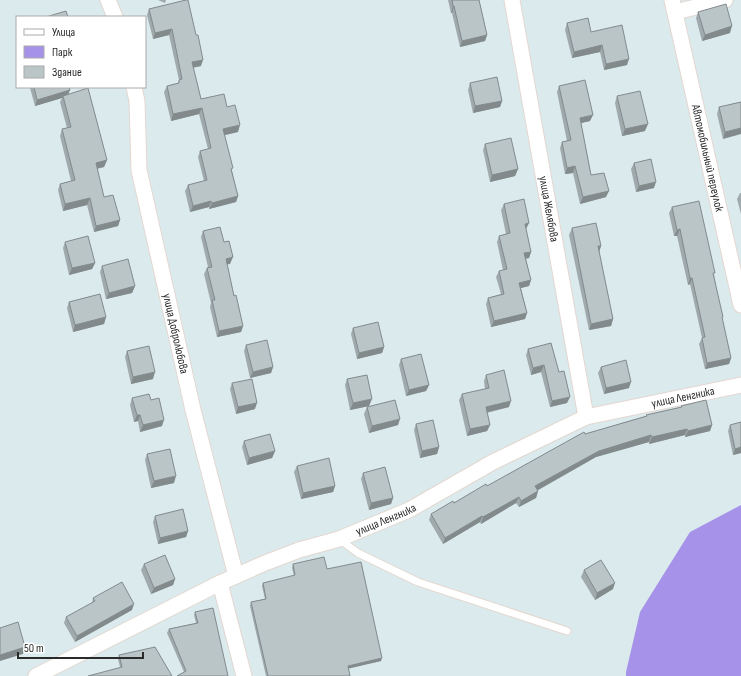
<svg xmlns="http://www.w3.org/2000/svg" width="741" height="676" font-family="'Sofia Sans Condensed',sans-serif">
  <style>
    .green { fill: #a692e8 }
    .lines { fill: none; stroke-linecap: round; stroke-linejoin: round }
    .service-casing { stroke: #e4d7d0; stroke-width: 9 }
    .minor-casing { stroke: #e4d7d0; stroke-width: 17 }
    .service { stroke: #fff; stroke-width: 7 }
    .minor { stroke: #fff; stroke-width: 15 }
    .wall { fill: #a0a9ac }
    .shaded-wall { fill: #828a8c }
    .building { fill: #bac5c8; stroke: #828a8c }
    .labels { text-anchor: middle; stroke-width: 3; stroke-linejoin: round; paint-order: stroke }
    .street-label { font-size: 12px; fill: #2a2a2a; stroke: #fff }
  </style>
  <rect width="100%" height="100%" fill="#daeaed"/>
  <!-- green -->
  <path class="green" d="M741,505V676H626V672L640,612L690,532Z"/>
  <g class="lines">
    <!-- service casing -->
    <g class="service-casing">
      <path id="service" d="M339,539L358,553L418,582L567,631"/>
    </g>
    <!-- minor casing -->
    <g class="minor-casing">
      <g id="minor">
        <path d="M108,0L115,17"/>
        <path id="s1" d="M512,0L586,417"/>
        <path id="s2" d="M672,0L741,305"/>
        <path d="M675,12L725,0"/>
        <path id="s3" d="M134,87L137,101L139,170L193,410L236,576"/>
        <path d="M220,583L244,676"/>
        <path id="s4" d="M36,676L220,583L265,563L299,550L339,539L409,510L493,462L586,417L741,385"/>
      </g>
    </g>
    <!-- service -->
    <use href="#service" class="service"/>
    <!-- minor -->
    <use href="#minor" class="minor"/>
  </g>
  <!-- wall -->
  <path class="wall" d="M158,0H166L165,3Z
    M186,0L201,66L193,68L201,99L227,107L238,132L224,135L232,171L238,196L236,202L209,209V207L190,212L185,191L188,185L204,181L198,157L200,151L208,149L199,114L171,121L164,92L167,86L178,83L179,80L169,35L153,39L147,15L149,9Z
    M448,0H479L487,35L485,41L460,47L452,13H451Z
    M698,12L730,33L702,41L696,18Z
    M567,23L591,32L627,65L604,70L600,52L572,58L565,30Z
    M470,83L502,101L500,107L473,113L468,90Z
    M559,86L590,121L581,123L591,175L606,197L580,204L573,173L565,174L560,148L562,142L567,141L557,92Z
    M30,87H69L70,90L68,94L107,160L104,167L97,169L104,197L120,220L118,226L94,232L87,205L63,211L58,190L60,184L71,181L60,136L62,129L67,128L60,102L62,98L35,106L30,88Z
    M617,96L645,131L622,136L615,103Z
    M741,102L723,139L717,114L719,107Z
    M485,144L518,169L515,176L490,182L483,150Z
    M634,163L654,188L636,192L631,169Z
    M740,193H741V214L737,199Z
    M504,204L526,229L531,252L529,258L526,259L531,280L529,286L521,288L527,313L525,319L491,327L486,304L488,298L501,294L496,277L499,271L503,270L497,242L499,236L506,234L501,210Z
    M672,207L714,275L722,319L731,358L729,364L705,369L699,344L702,338L690,284L688,285L677,236H674L669,213Z
    M572,228L601,246L599,252L613,319L611,326L589,330L569,235Z
    M203,231L224,242L230,264H227L234,296L243,326L241,332L217,337L210,307L211,303L204,274L207,268L208,267L201,237Z
    M65,242L95,263L92,269L69,275L63,248Z
    M102,266L135,286L132,293L106,299L100,272Z
    M69,302L106,317L104,324L73,332L67,308Z
    M353,328L384,347L382,353L357,359L351,334Z
    M551,343L567,403L550,407L541,372L531,375L526,355L528,349Z
    M246,345L273,367L271,373L250,378L244,351Z
    M127,351L153,379L131,384L125,357Z
    M401,359L429,385L426,391L406,396L399,365Z
    M601,367L629,388L604,394L598,373Z
    M486,375L509,407L487,413L490,425L487,431L467,436L459,400L462,394L485,389L484,381Z
    M347,379L369,406L350,410L345,385Z
    M232,383L255,409L236,414L230,389Z
    M132,398L151,400L162,426L140,432L138,421L134,422L130,405Z
    M681,406L712,425L710,431L685,437V435L649,444V442L596,457L537,490L538,491L536,498L519,507L516,503L481,524L480,522L443,544L429,520L431,514L487,486L585,434L646,416V415L681,407Z
    M367,407L398,425L369,433L364,414Z
    M416,424L439,447L437,454L420,458L414,430Z
    M730,425L741,453L733,455L728,431Z
    M244,441L275,451L272,458L247,465L242,447Z
    M147,454L174,483L151,488L145,460Z
    M297,466L335,486L333,492L301,499L294,472Z
    M363,473L393,498L391,504L369,510L361,479Z
    M155,516L188,531L186,537L158,544L153,522Z
    M144,564L175,579L173,585L151,594L141,570Z
    M293,564L327,569L381,661L348,668L350,676H266L250,606L251,602L265,599L262,586L263,583L294,576L292,568Z
    M584,570L613,589L595,600L581,577Z
    M93,598L132,610L75,642L64,623L66,617L92,603Z
    M195,612L228,676L184,672L167,633L169,629L196,623L194,615Z
    M119,655L172,676L120,667L118,659Z"/>
  <!-- shaded-wall -->
  <path class="shaded-wall" d="M453,6H454L452,13H451Z
    M732,26L730,33L702,41L705,35Z
    M172,29L169,35L153,39L155,33Z
    M487,35L485,41L460,47L462,41Z
    M602,45L600,52L572,58L574,52Z
    M629,59L627,65L604,70L606,64Z
    M203,60L201,66L189,68L192,62Z
    M70,90L67,97L63,96L62,98L35,106L37,100Z
    M502,101L500,107L473,113L475,106Z
    M202,108L199,114L171,121L173,114Z
    M593,115L590,121L577,124L580,118Z
    M648,124L645,131L622,136L625,129Z
    M240,125L238,132L221,136L223,129Z
    M741,128V134L723,139L725,132Z
    M107,160L104,167L94,169L96,163Z
    M575,166L573,173L565,174L567,168Z
    M518,169L515,176L490,182L492,175Z
    M656,182L654,188L636,192L639,186Z
    M609,191L606,197L580,204L583,197Z
    M238,196L236,202L209,209L212,203Z
    M90,198L87,205L63,211L65,204Z
    M211,201L209,207L190,212L193,206Z
    M120,220L118,226L94,232L96,226Z
    M529,223L526,229L522,230L525,224Z
    M680,229L677,236H674L677,230Z
    M598,246H601L599,252Z
    M531,252L529,258L522,259L524,253Z
    M233,257L230,264L223,265L226,259Z
    M95,263L92,269L69,275L72,268Z
    M690,278H692L690,284L688,285Z
    M531,280L529,286L517,289L519,283Z
    M135,286L132,293L106,299L109,293Z
    M527,313L525,319L491,327L494,321Z
    M106,317L104,324L73,332L75,325Z
    M613,319L611,326L589,330L591,324Z
    M243,326L241,332L217,337L219,331Z
    M384,347L382,353L357,359L359,353Z
    M731,358L729,364L705,369L707,363Z
    M544,365L541,372L531,375L533,368Z
    M273,367L271,373L250,378L253,372Z
    M155,372L153,379L131,384L133,377Z
    M631,382L629,388L604,394L606,388Z
    M429,385L426,391L406,396L409,390Z
    M570,397L567,403L550,407L552,401Z
    M372,399L369,406L350,410L353,403Z
    M511,401L509,407L483,413L486,407Z
    M257,403L255,409L236,414L238,407Z
    M137,415H140L138,421L134,422Z
    M400,419L398,425L369,433L372,426Z
    M164,420L162,426L140,432L143,425Z
    M490,425L487,431L467,436L470,429Z
    M712,425L710,431L685,437L688,431Z
    M687,429L685,435L649,444L652,437Z
    M651,435L649,442L596,457L533,493L535,486L599,451Z
    M439,447L437,454L420,458L422,451Z
    M741,447V453L733,455L735,449Z
    M275,451L272,458L247,465L249,458Z
    M176,476L174,483L151,488L154,481Z
    M335,486L333,492L301,499L303,493Z
    M538,491L536,498L519,507L521,501Z
    M519,497L516,503L481,524L483,517Z
    M393,498L391,504L369,510L371,503Z
    M482,516L480,522L443,544L445,538Z
    M188,531L186,537L158,544L160,538Z
    M175,579L173,585L151,594L154,588Z
    M615,583L613,589L595,600L597,593Z
    M134,604L132,610L75,642L77,636Z
    M25,647L23,654L0,661V655Z
    M382,658L381,661L347,669L348,666Z"/>
  <!-- building -->
  <path class="building" d="M186,0H188L196,35H198L203,60L192,62L201,99L224,94L227,107L235,105L240,125L223,129L233,168L231,169L238,196L212,203L211,201L193,206L188,185L207,180L200,151L211,148L202,108L173,114L167,86L179,83V80L182,79L172,29L155,33L149,9Z
    M452,0H479L487,35L462,41L454,6H453Z
    M726,4L732,26L705,35L698,12Z
    M66,11L68,17H46Z
    M588,18L591,32L622,25L629,59L606,64L602,45L574,52L567,23Z
    M497,77L502,101L475,106L470,83Z
    M585,80L593,115L580,118L591,175L604,173L609,191L583,197L575,166L567,168L562,142L571,140L559,86Z
    M34,87H69L70,90L37,100Z
    M88,88L107,160L96,163L104,197L113,195L120,220L96,226L90,198L65,204L60,184L75,180L62,129L71,127L63,96Z
    M640,91L648,124L625,129L617,96Z
    M741,102V128L725,132L719,107Z
    M511,138L518,169L492,175L485,144Z
    M651,159L656,182L639,186L634,163Z
    M524,199L529,223L525,224L531,252L524,253L531,280L519,283L527,313L494,321L488,298L504,294L499,271L507,269L499,236L510,233L504,204Z
    M699,201L715,273H713L723,317H722L731,358L707,363L702,338L705,337L692,278H690L680,229L677,230L672,207Z
    M596,223L601,246H598L613,319L591,324L572,228Z
    M220,227L224,242L229,241L233,257L226,259L234,296L236,295L243,326L219,331L212,300H215L207,268L212,267L203,231Z
    M88,236L95,263L72,268L65,242Z
    M128,259L135,286L109,293L102,266Z
    M100,294L106,317L75,325L69,302Z
    M378,322L384,347L359,353L353,328Z
    M267,340L273,367L253,372L246,345Z
    M551,343L559,372L564,371L570,397L552,401L544,365L533,368L528,349Z
    M149,346L155,372L133,377L127,351Z
    M421,354L429,385L409,390L401,359Z
    M626,360L631,382L606,388L601,367Z
    M504,370L511,401L486,407L490,425L470,429L462,394L489,388L486,375Z
    M367,375L372,399L353,403L347,379Z
    M252,379L257,403L238,407L232,383Z
    M149,394L151,400L159,398L164,420L143,425L140,415H137L132,398Z
    M395,400L400,419L372,426L367,407Z
    M706,400L712,425L688,431L687,429L652,437L651,435L599,451L535,486L538,491L521,501L519,497L483,517L482,516L445,538L431,514L453,501L454,503L486,484L487,486L584,432L585,434L647,416L646,415L682,407L681,406Z
    M433,420L439,447L422,451L416,424Z
    M741,422V447L735,449L730,425Z
    M270,434L275,451L249,458L244,441Z
    M170,449L176,476L154,481L147,454Z
    M329,458L335,486L303,493L297,466Z
    M385,467L393,498L371,503L363,473Z
    M183,509L188,531L160,538L155,516Z
    M165,555L175,579L154,588L144,564Z
    M324,557L327,569L361,562L382,658L348,666L350,676H268L251,602L266,599L263,583L295,575L293,564Z
    M601,560L615,583L597,593L584,570Z
    M122,582L134,604L77,636L66,617L95,601L93,598Z
    M213,608L228,676H177L186,671L169,629L198,623L195,612Z
    M18,622L25,647L0,655V628Z
    M155,647L172,676H88L122,667L119,655Z"/>
  <g class="labels">
    <!-- street labels -->
    <g class="street-label">
      <text dy="4" stroke="none"><textPath href="#s2" startOffset="162">Автомобильный переулок</textPath></text>
      <text dy="4" stroke="none"><textPath href="#s1" startOffset="212">улица Желябова</textPath></text>
      <text dy="4" stroke="none"><textPath href="#s3" startOffset="251">улица Добролюбова</textPath></text>
      <text dy="4" stroke="none"><textPath href="#s4" startOffset="708">улица Ленгника</textPath></text>
      <text dy="4" stroke="none"><textPath href="#s4" startOffset="384">улица Ленгника</textPath></text>
    </g>
  </g>
  <!-- legend -->
  <rect x="16" y="16" width="130" height="72" fill="#ffffff" stroke="#aaaaaa"/>
  <rect x="24" y="29" width="20" height="6" fill="#ffffff" stroke="#aaaaaa"/>
  <text x="52" y="36" font-size="12" fill="#2a2a2a">Улица</text>
  <rect x="24" y="46" width="20" height="12" fill="#a692e8" stroke="#aaaaaa"/>
  <text x="52" y="56" font-size="12" fill="#2a2a2a">Парк</text>
  <rect x="24" y="66" width="20" height="12" fill="#bac5c8" stroke="#aaaaaa"/>
  <text x="52" y="76" font-size="12" fill="#2a2a2a">Здание</text>
  <!-- scale -->
  <path d="M18 652v6h125v-6" fill="none" stroke="#2a2a2a" stroke-width="2"/>
  <text x="24" y="652" font-size="12" fill="#2a2a2a" stroke="#ffffff" stroke-width="3" paint-order="stroke">50 m</text>
</svg>
